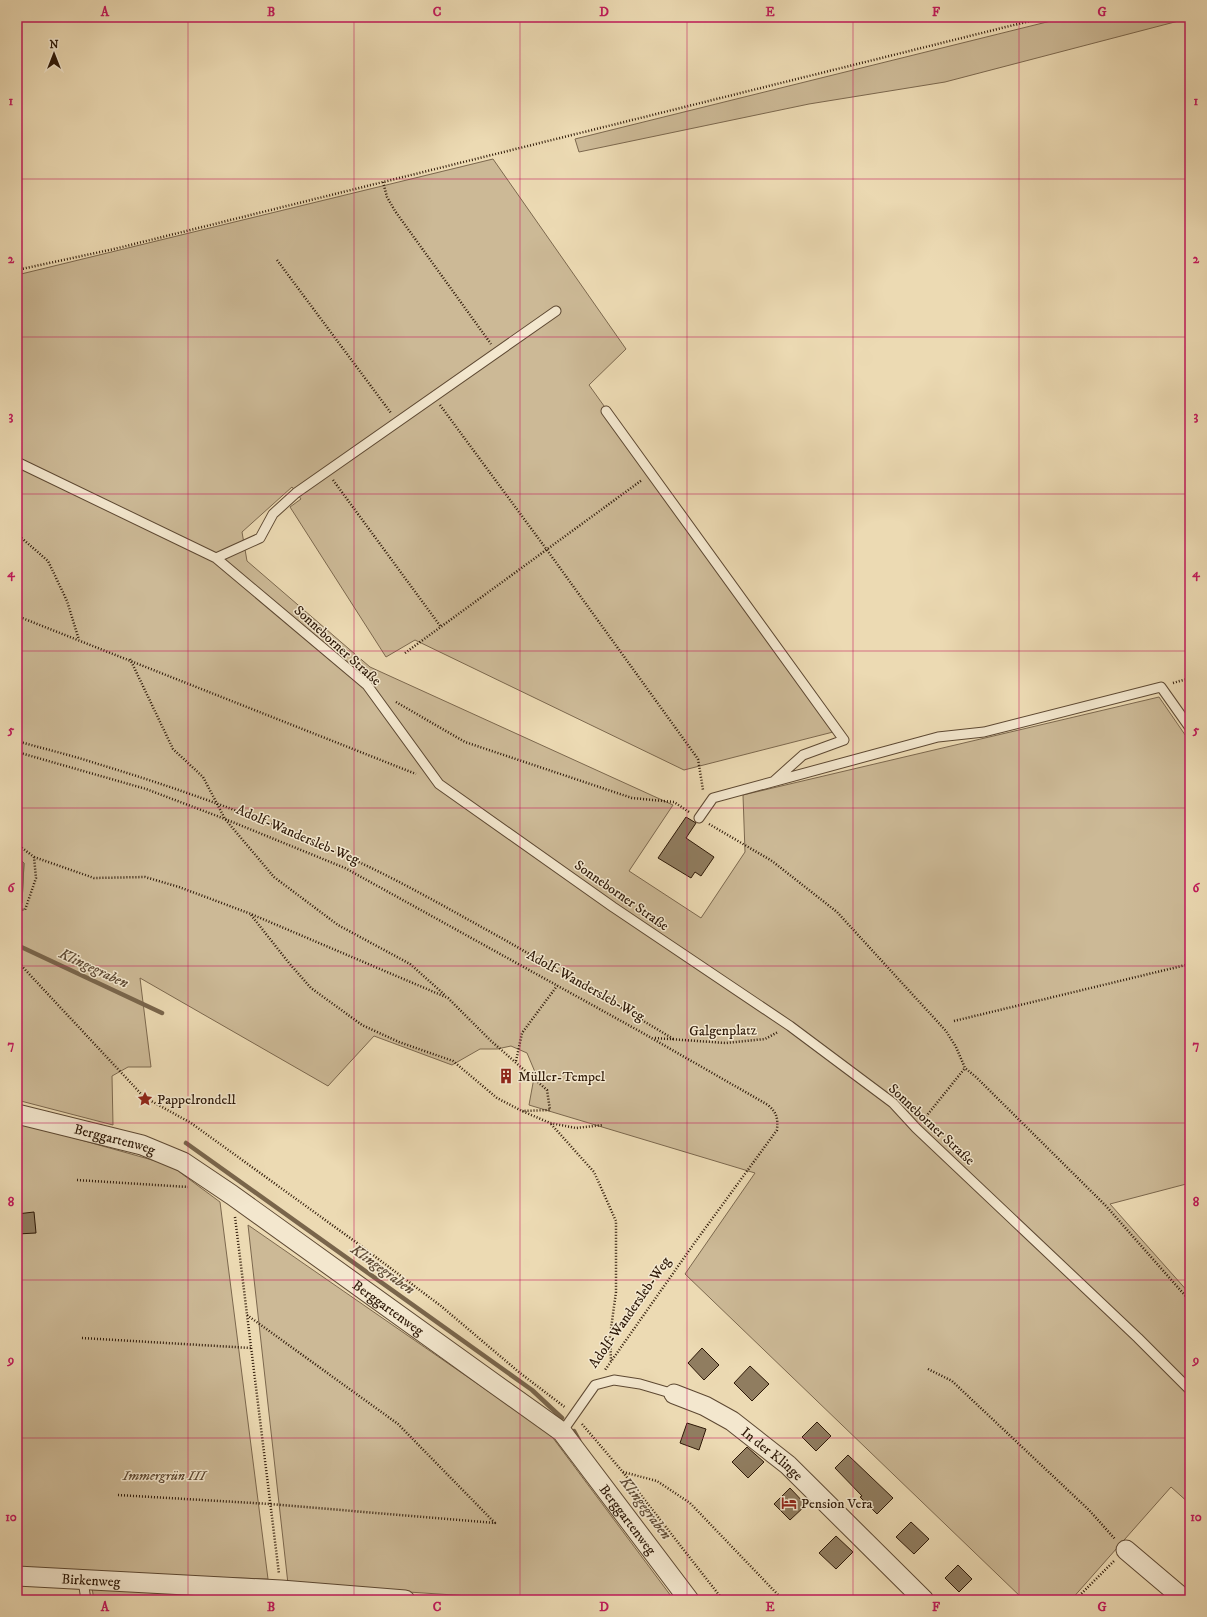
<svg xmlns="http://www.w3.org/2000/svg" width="1207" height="1617" font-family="'IM FELL DW Pica',serif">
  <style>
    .green { fill: #ccb996; stroke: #7c684e }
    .water { fill: #ab9879; stroke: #79654b }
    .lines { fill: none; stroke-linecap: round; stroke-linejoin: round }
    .stream { stroke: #79654b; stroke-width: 4.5 }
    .building { fill: #907d60; stroke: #2d1807 }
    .service-casing { stroke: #5d4832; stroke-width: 11 }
    .minor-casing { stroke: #5d4832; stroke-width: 21 }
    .path { stroke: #2d1807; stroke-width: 2.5; stroke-dasharray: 1 2; stroke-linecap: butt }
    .service { stroke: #f3e7ce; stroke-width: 9 }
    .minor { stroke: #f3e7ce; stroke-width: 19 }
    .grid { fill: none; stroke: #c2185b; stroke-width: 1; stroke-opacity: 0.55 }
    .labels { text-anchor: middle; stroke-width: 3; stroke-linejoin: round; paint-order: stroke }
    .street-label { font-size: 14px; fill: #2d1807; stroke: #f3e7ce }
    .poi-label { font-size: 14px; fill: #2d1807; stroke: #f3e7ce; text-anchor: start }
    .park-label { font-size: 14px; font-style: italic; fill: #5d4832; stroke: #f3e7ce }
    .water-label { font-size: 15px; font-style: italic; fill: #5f4b35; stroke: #f3e7ce }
    .neatline { fill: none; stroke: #c2185b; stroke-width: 1.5 }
    .grid-label { font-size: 13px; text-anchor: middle; font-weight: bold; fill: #c2185b }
  </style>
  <rect width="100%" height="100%" fill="#ecdab3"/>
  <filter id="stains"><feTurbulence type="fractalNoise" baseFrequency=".005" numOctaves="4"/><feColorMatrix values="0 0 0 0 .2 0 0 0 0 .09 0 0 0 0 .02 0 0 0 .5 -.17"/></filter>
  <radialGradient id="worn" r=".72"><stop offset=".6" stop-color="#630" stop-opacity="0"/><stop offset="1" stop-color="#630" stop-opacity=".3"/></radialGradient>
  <!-- green -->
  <path class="green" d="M1067,17H1190V18L945,82L809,104L579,152L575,139Z
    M493,159L626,349L589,385L837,731L684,770L415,640L386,657L290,507L301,499L292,487L242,532L247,561L370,667L673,805L629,871L701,918L745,852L743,795L1159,697L1190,742V1183L1110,1204L1190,1294V1504L1171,1487L1071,1600H1024L685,1274L755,1173L529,1105L535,1072L527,1053L511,1046L497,1049H480L452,1065L374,1036L328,1086L140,978L151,1067H128L112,1076L113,1125L17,1100V903H22L24,863L17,857V275Z
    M17,1122L170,1165L220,1202L268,1579L86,1573L17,1568Z
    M248,1225L550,1434L674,1600H529L288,1584Z
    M92,1588L246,1600H94Z"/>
  <!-- water -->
  <path class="water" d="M17,857L24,863L22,903H17Z"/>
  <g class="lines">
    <!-- stream -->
    <path class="stream" d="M17,945L162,1013
      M186,1143L532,1390L562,1418
      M574,1431L579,1440"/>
  </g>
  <!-- building -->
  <path class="building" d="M686,817L696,823L686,838L714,857L701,876L695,872L691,878L658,858Z
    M34,1212L36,1233L17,1234V1214Z
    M702,1348L719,1365L704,1380L688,1363Z
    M750,1366L769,1384L752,1401L734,1383Z
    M817,1422L831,1436L816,1451L802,1437Z
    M687,1423L706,1429L699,1450L680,1443Z
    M747,1447L764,1462L748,1478L732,1462Z
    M848,1455L893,1498L877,1514L860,1497L862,1496L835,1468Z
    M790,1488L806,1505L790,1520L774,1504Z
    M911,1522L929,1539L914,1554L896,1537Z
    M836,1536L853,1552L836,1569L819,1553Z
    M958,1565L972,1579L959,1592L945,1578Z"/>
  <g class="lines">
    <!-- service casing -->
    <g class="service-casing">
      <path id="service" d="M606,411L844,740L803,755L774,781
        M17,462L216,558L367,685L439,784L613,907L790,1026L893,1103L916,1128L1138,1338L1190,1390
        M216,558L260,538L273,514L296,493L556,311
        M699,818L713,798L938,737L984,732L1161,687L1190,728
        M562,1432L595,1385L614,1380L640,1384L674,1394
        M83,1581L86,1600"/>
    </g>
    <!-- minor casing -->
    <g class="minor-casing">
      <g id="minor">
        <path id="s1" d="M17,1114L142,1145L183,1162L232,1195L492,1382L562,1432L689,1600"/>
        <path id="s2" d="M674,1394L705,1406L732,1421L788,1465L924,1600"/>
        <path d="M1126,1550L1185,1600"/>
        <path id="s3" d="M17,1576L281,1590L405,1600"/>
      </g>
    </g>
    <!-- path -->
    <path class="path" d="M383,182L387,197L395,211L491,344
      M277,260L391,413
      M17,270L114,249L1046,17
      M440,405L547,550L698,759L703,790
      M333,480L441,627
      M17,534L48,561L67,601L79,640
      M17,616L416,774
      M405,653L642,480
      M130,659L173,749L203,777L225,819L274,877L338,925L410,964L446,996
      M1173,683L1190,678
      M396,702L465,742L632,798L674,802L689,812
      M17,741C44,749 71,755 98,764C184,790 269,821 350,858C403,882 454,912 505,940C562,973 619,1006 675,1040
      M17,752L146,789L225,819L345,868L641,1032L768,1105C777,1113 778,1118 777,1130L693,1245L605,1370
      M709,824L772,861L837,912L946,1031L956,1047L965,1068L976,1077L1106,1206L1190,1301
      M17,844L34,857L36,878L25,910L17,909
      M34,857L94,878L145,877L179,887L251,914L448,998L490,1040L547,1090L550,1110L522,1111
      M251,915L289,963L311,988L362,1025L399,1042L453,1061L497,1098L522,1111L550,1123L576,1128L603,1125
      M17,961L144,1097L191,1123L357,1243L441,1306L520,1373L566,1408
      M954,1021L1190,964
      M655,1038L726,1043L765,1039L778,1032
      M516,1061L522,1033L557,986
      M924,1119L965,1068
      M551,1124L594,1172L616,1221V1292L610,1336L611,1361
      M77,1180L188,1187
      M235,1217L279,1574
      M82,1338L251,1348
      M928,1369L952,1381L1089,1510L1115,1539
      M582,1424L622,1471L723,1600
      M623,1472L657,1481L690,1503L783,1600
      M118,1495L270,1504L495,1523L398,1424L247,1315
      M1075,1600L1114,1561"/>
    <!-- service -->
    <use href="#service" class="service"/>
    <!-- minor -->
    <use href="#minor" class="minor"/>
  </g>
  <!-- grid -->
  <path class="grid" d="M188,17V1600M354,17V1600M520,17V1600M687,17V1600M853,17V1600M1019,17V1600M17,179H1190M17,337H1190M17,494H1190M17,651H1190M17,808H1190M17,966H1190M17,1123H1190M17,1280H1190M17,1438H1190"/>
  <!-- icons -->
  <defs>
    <g id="building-bare" transform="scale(1.2)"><path d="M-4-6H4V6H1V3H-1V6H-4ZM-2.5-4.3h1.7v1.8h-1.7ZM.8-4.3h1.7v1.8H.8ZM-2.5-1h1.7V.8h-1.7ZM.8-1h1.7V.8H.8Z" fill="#8f2418" stroke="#f3e7ce" stroke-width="2.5" paint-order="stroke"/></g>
    <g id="sight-bare" transform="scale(1.2)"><path d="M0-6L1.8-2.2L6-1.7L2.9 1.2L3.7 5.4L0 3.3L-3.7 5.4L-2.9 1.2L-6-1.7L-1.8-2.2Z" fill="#8f2418" stroke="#f3e7ce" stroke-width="2.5" paint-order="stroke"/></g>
    <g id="hotel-bare" transform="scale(1.2)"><path d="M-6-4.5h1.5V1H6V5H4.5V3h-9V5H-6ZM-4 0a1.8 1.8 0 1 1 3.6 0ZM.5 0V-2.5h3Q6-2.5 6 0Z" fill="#8f2418" stroke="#f3e7ce" stroke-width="2.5" paint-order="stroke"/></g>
  </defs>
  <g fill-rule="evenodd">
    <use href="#building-bare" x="506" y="1076"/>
    <use href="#sight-bare" x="145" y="1099"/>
    <use href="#hotel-bare" x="789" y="1503"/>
  </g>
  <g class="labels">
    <!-- street labels -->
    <g class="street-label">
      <text transform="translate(338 645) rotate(42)" y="5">Sonneborner Straße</text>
      <text transform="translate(298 834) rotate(23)" y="5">Adolf-Wandersleb-Weg</text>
      <text transform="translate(622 895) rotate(35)" y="5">Sonneborner Straße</text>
      <text transform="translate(586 985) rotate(29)" y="5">Adolf-Wandersleb-Weg</text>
      <text transform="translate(723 1030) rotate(-1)" y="5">Galgenplatz</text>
      <text transform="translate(932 1124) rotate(43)" y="5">Sonneborner Straße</text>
      <text dy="5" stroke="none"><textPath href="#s1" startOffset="101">Berggartenweg</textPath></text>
      <text dy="5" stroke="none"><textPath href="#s1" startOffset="425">Berggartenweg</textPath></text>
      <text transform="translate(629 1312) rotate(-55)" y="5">Adolf-Wandersleb-Weg</text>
      <text dy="5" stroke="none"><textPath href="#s2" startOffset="116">In der Klinge</textPath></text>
      <text dy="5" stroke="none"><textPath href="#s1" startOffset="748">Berggartenweg</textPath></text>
      <text dy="5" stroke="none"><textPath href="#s3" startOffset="74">Birkenweg</textPath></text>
    </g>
    <!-- poi labels -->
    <g class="poi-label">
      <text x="518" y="1081">Müller-Tempel</text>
      <text x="157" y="1104">Pappelrondell</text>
      <text x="801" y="1508">Pension Vera</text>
    </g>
    <!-- park labels -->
    <g class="park-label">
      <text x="164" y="1480">Immergrün III</text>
    </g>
    <!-- water labels -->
    <g class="water-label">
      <text transform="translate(94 968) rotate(25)" y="5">Klingegraben</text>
      <text transform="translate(383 1269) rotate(36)" y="5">Klingegraben</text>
      <text transform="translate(646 1508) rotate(53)" y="5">Klingegraben</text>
    </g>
  </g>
  <!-- margin -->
  <rect width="1207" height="1617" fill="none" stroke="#ecdab3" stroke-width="44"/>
  <!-- north arrow -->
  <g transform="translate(54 54)" stroke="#f3e7ce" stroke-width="3" paint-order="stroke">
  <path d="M0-3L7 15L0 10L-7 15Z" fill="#2d1807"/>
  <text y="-6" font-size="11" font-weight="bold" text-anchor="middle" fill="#2d1807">N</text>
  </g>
  <rect x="22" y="22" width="1163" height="1573" class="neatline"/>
  <g class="grid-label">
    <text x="105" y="16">A</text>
    <text x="271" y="16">B</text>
    <text x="437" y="16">C</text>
    <text x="604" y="16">D</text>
    <text x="770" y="16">E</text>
    <text x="936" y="16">F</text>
    <text x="1102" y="16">G</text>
    <text x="11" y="105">1</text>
    <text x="1196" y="105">1</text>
    <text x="11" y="263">2</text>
    <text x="1196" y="263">2</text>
    <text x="11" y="420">3</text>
    <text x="1196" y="420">3</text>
    <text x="11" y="577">4</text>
    <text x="1196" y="577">4</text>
    <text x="11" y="734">5</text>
    <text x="1196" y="734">5</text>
    <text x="11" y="892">6</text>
    <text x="1196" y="892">6</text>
    <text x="11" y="1049">7</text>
    <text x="1196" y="1049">7</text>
    <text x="11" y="1206">8</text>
    <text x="1196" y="1206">8</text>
    <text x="11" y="1364">9</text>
    <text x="1196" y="1364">9</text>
    <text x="11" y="1521">10</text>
    <text x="1196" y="1521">10</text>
    <text x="105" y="1611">A</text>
    <text x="271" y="1611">B</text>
    <text x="437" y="1611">C</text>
    <text x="604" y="1611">D</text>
    <text x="770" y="1611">E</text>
    <text x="936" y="1611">F</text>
    <text x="1102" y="1611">G</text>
  </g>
  <rect width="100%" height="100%" filter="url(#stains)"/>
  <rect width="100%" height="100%" fill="url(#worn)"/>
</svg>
